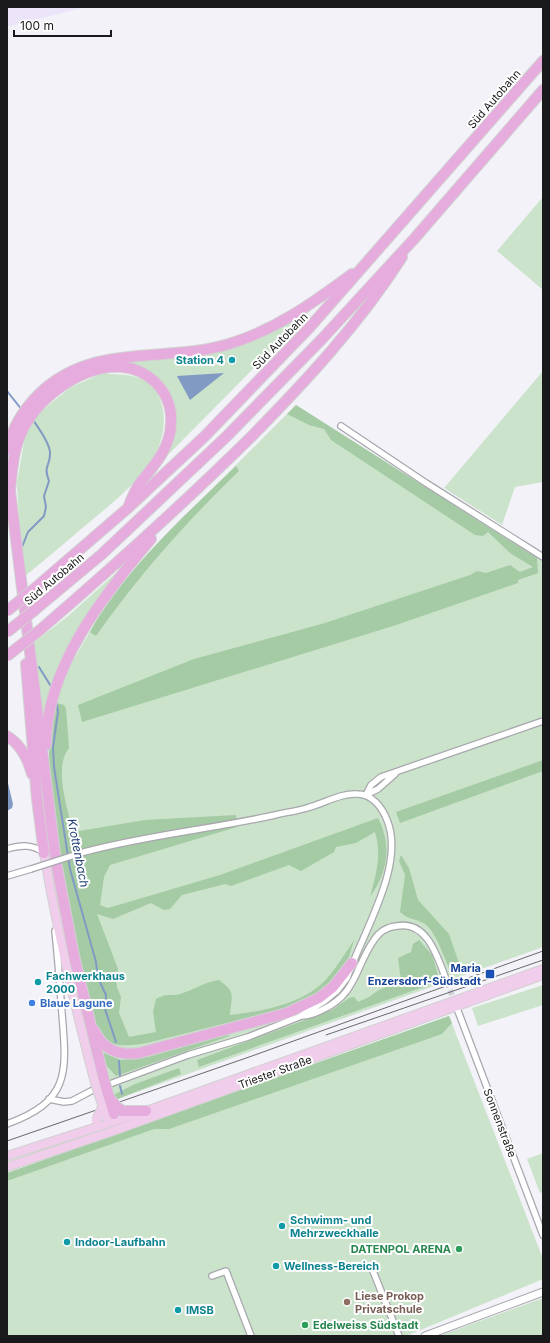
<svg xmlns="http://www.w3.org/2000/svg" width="550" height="1343" font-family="Inter,sans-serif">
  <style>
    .industrial { fill: #ece5fa }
    .green { fill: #cbe3ca }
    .forest { fill: #a4cba4 }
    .water { fill: #819ac4 }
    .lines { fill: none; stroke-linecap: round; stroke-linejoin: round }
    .stream { stroke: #819ac4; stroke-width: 2 }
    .minor-tunnel { stroke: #d1d1d7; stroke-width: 5.5; stroke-dasharray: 5.5 3; stroke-linecap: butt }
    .minor-casing { stroke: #a8a7ad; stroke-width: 8 }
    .tertiary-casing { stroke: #a8a7ad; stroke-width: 9 }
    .primary-casing { stroke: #d1d1d1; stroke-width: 10 }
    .motorway-casing { stroke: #d1d1d1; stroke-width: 12 }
    .minor { stroke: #fff; stroke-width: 5.5 }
    .tertiary { stroke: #fff; stroke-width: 7 }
    .primary { stroke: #f0cdeb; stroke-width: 8 }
    .motorway { stroke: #e6acde; stroke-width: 10 }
    .tram { stroke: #69696c; stroke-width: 1 }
    .minor-bridge-casing { stroke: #a8a7ad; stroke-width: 8; stroke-linecap: butt }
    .primary-bridge-casing { stroke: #d1d1d1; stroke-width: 10; stroke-linecap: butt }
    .motorway-bridge-casing { stroke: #d1d1d1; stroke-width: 12; stroke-linecap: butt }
    .minor-bridge { stroke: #fff; stroke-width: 5.5 }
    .primary-bridge { stroke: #f0cdeb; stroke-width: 8 }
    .motorway-bridge { stroke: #e6acde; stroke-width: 10 }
    .culture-dot { fill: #0f9aa8; stroke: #fff; stroke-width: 1.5 }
    .transit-dot { fill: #1a4fb4; stroke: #fff; stroke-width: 1.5 }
    .shop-dot { fill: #3f7fe0; stroke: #fff; stroke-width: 1.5 }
    .leisure-dot { fill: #2e9e5b; stroke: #fff; stroke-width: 1.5 }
    .education-dot { fill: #8d6e63; stroke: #fff; stroke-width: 1.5 }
    .labels { text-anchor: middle; stroke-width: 4; stroke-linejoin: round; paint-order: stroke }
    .street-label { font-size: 11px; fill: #19191b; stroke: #fff }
    .culture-label { font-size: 11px; font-weight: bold; fill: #0d838f; stroke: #fff; text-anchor: start }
    .transit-label { font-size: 11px; font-weight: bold; fill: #164399; stroke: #fff; text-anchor: end }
    .shop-label { font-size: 11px; font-weight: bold; fill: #366cbe; stroke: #fff; text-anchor: start }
    .leisure-label { font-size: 11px; font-weight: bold; fill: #27864d; stroke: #fff; text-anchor: end }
    .education-label { font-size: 11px; font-weight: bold; fill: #785e54; stroke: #fff; text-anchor: start }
    .water-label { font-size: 12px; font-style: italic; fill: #214075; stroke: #fff }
  </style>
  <rect width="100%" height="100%" fill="#f2f2f8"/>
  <!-- industrial -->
  <path class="industrial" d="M7,7H86L7,27Z"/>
  <!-- green -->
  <path class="green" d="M543,197V290L497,251Z
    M314,307L162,461L174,420L154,378L105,362L200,354Z
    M543,371V482L515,487L502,525L444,488Z
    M101,374C126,374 152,374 161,402C177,456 121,495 86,525C66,542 46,559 25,576L19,517L17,483L26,431L38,414L71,387Z
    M296,405L543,562V947L115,1100L99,1047L67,900L53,807L49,757L51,719L61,684L69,668L98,617L134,570L173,528Z
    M126,564L88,616L43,723L32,644L68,616Z
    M543,985V1005L478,1026L472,1008Z
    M449,1016L543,1259V1279L406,1336H7V1173Z
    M543,1153V1192L540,1193L527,1159Z
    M543,1298V1336H439Z"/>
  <!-- forest -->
  <path class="forest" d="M296,405L537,558L538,573L518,580V583L393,626L82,722L78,705L194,659L325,623L470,575L477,571L486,573L510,565L520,572L533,567L510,553L488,532L483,536L475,535L331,440L324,429L309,425L287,414Z
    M236,466L239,471C187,521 138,576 96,636L90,632C126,568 183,517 236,466Z
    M56,703L64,705L66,709L69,748C53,768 68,809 73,832L145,820L236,815L237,827L110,865L104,877L100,905L108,908L220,875L378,818C392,845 388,872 370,897C376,875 382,855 375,832L356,843L336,847L334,852L301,871L289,865L231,886L225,884L182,895L170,909L164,910L151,903L113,919L97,914L118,969L116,979L117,987L121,997L119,1013L129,1037L156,1032L153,1012L156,999C169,992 169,997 180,994C194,990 204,982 219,980C237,993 231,996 230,1015C264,1011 306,1004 329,976C338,965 346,952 354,940L349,957L336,977L313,997L286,1008L147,1043C134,1045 117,1048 105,1040C82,1023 50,796 49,757C48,739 51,721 56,703Z
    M543,760V771L400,823L396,812Z
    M401,855L409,868L418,900L449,934L461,969L450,970C444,958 435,928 423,923C414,918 409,920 400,912L405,875L399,861Z
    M419,940L432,955L440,981L199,1067L197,1060L332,1010L349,998L354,997L358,1002L369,997L379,990L401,981L398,958L411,952L413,944Z
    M449,1016L452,1023L442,1034L169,1129H154L7,1181V1173Z
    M229,1033V1036L116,1076L104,1063L101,1052L121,1060L148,1057Z
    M179,1068L181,1074L115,1100L113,1095L135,1084Z"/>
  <!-- water -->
  <path class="water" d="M224,373L190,400L177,376Z
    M7,779L13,804L12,808L7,811Z"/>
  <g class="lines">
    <!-- stream -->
    <path class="stream" d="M7,391L22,410
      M22,547L28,532L44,516L46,507L44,496L49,481C43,465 50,467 50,454C51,445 38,427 33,420
      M39,667L52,688
      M56,700L58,712L53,747L54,767L70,869L96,962L98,978L106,995L105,1009L116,1042
      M119,1061L120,1076
      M120,1086L122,1094"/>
    <!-- minor-tunnel -->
    <path class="minor-tunnel" d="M447,982L455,1003"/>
    <!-- minor casing -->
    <g class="minor-casing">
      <path id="minor" d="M341,426L426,483L543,557
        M366,795L371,785L381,777L543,721
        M366,795L378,789L395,774
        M7,849C21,845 33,844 44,853
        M7,876L31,869
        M458,1011L543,1235
        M302,1016C309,1016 316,1013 322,1010C357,994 355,967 374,940C379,932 387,927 397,926C428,920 438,959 447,982
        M49,1099L64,1102L72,1101L91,1091L188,1055L248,1037L299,1017L325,1001L337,991L347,978C362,934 406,865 387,820C382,807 372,794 357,794C341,793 325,803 310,807C299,811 287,812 275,815C212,829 147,835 84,852
        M7,1124C70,1101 67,1073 62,1014C60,986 58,959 55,931
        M373,1271L399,1336
        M212,1276L226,1271L251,1336"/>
    </g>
    <!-- tertiary casing -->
    <g class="tertiary-casing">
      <path id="tertiary" d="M425,1336L543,1292"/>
    </g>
    <!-- primary casing -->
    <g class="primary-casing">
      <path id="primary" d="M44,853C57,931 75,1007 95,1083
        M7,1156L146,1111L543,969
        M7,1167L113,1131L543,975"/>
    </g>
    <!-- motorway casing -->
    <g class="motorway-casing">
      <path id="motorway" d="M7,450C12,428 23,410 39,394C94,341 164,364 229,344C275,330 313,303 352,274
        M34,589L128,508L205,436L310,327L543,61
        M36,609L102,554L227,436L322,339L414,239L543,90
        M40,630C112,568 183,504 251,437C306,381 360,323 402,257
        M26,664L37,799L44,853
        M7,736C20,744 28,759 32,774
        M46,745C46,667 103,596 151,539
        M94,1030C103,1050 119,1056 139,1053L287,1013L319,998L333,987L352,963
        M104,1080L74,956L56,862L10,491C12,467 14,440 29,419C53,382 117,345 155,382C166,393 172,407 171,423C171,447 154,466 140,483C135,490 131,500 128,508
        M123,1111H146"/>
    </g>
    <!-- minor -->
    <use href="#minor" class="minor"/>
    <!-- tertiary -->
    <use href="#tertiary" class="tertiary"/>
    <!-- primary -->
    <use href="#primary" class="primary"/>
    <!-- motorway -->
    <use href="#motorway" class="motorway"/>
    <!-- tram -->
    <path class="tram" d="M326,1035L543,960
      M7,1141L252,1056L543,951"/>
    <!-- minor-bridge casing -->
    <g class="minor-bridge-casing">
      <path id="minor-bridge" d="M31,869L84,852"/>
    </g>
    <!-- primary-bridge casing -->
    <g class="primary-bridge-casing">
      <path id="primary-bridge" d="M95,1083L106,1117
        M96,1120L102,1107"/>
    </g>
    <!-- motorway-bridge casing -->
    <g class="motorway-bridge-casing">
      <path id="motorway-bridge" d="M7,611L34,589
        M7,632L36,609
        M7,656L40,630
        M104,1080L114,1114
        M110,1099L118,1108L123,1111"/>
    </g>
    <!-- minor-bridge -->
    <use href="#minor-bridge" class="minor-bridge"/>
    <!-- primary-bridge -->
    <use href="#primary-bridge" class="primary-bridge"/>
    <!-- motorway-bridge -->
    <use href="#motorway-bridge" class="motorway-bridge"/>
  </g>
  <!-- markers -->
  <g class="culture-dot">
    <circle cx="232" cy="360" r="4"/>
    <circle cx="38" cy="982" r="4"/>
    <circle cx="282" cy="1226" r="4"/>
    <circle cx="67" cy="1242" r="4"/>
    <circle cx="276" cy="1266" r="4"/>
    <circle cx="178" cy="1310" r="4"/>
  </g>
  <rect class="transit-dot" x="485" y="969" width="10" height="10" rx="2"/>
  <circle class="shop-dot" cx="32" cy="1003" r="4"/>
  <g class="leisure-dot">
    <circle cx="459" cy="1249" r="4"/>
    <circle cx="305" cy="1325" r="4"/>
  </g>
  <circle class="education-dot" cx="347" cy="1302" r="4"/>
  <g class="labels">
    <!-- street labels -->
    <g class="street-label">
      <text transform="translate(494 99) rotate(-49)" y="4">Süd Autobahn</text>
      <text transform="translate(280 341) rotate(-46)" y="4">Süd Autobahn</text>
      <text transform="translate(54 579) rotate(-40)" y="4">Süd Autobahn</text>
      <text transform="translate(275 1072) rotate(-20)" y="4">Triester Straße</text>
      <text transform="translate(500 1123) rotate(69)" y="4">Sonnenstraße</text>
    </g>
    <!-- culture labels -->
    <g class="culture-label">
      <text x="224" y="364" text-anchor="end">Station 4</text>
      <text x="46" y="980">Fachwerkhaus<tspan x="46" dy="13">2000</tspan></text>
      <text x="290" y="1224">Schwimm- und<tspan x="290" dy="13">Mehrzweckhalle</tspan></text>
      <text x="75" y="1246">Indoor-Laufbahn</text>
      <text x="284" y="1270">Wellness-Bereich</text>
      <text x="186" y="1314">IMSB</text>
    </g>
    <!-- transit labels -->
    <g class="transit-label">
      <text x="481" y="972">Maria<tspan x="481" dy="13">Enzersdorf-Südstadt</tspan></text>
    </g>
    <!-- shop labels -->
    <g class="shop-label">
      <text x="40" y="1007">Blaue Lagune</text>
    </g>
    <!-- leisure labels -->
    <g class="leisure-label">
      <text x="451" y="1253">DATENPOL ARENA</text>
      <text x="313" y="1329" text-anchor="start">Edelweiss Südstadt</text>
    </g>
    <!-- education labels -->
    <g class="education-label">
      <text x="355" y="1300">Liese Prokop<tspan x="355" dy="13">Privatschule</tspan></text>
    </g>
    <!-- water labels -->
    <g class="water-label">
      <text transform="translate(78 853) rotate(79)" y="4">Krottenbach</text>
    </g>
  </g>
  <!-- border -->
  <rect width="550" height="1343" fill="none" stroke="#19191b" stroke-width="16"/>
  <!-- scale -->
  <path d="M14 30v6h97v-6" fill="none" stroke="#19191b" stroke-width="2"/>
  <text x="20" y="30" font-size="12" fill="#19191b" stroke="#ffffff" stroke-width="3" paint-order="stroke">100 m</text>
</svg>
